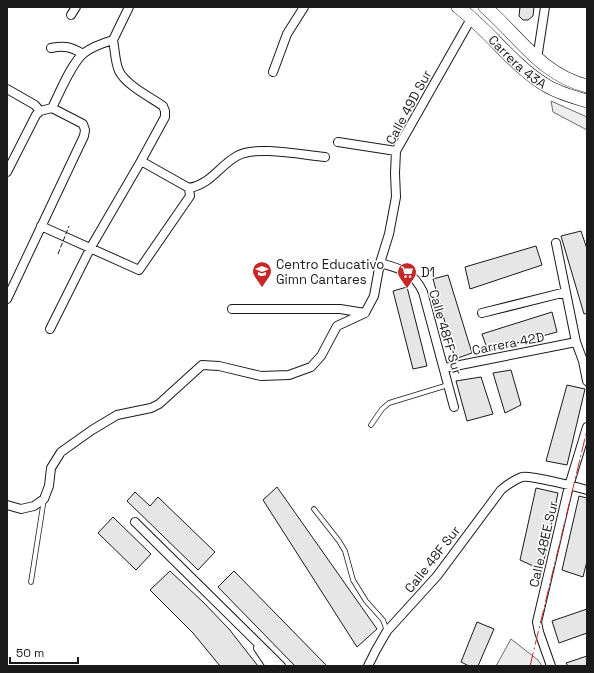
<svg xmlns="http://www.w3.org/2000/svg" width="594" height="673" font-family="'Space Grotesk',sans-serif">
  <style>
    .green { fill: #ededed; stroke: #6a6a6a }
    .building { fill: #e6e6e6; stroke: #1a1a1a }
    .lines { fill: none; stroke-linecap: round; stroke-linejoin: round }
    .service-casing { stroke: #1a1a1a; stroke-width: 5.5 }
    .minor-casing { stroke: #1a1a1a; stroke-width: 10 }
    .primary-casing { stroke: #1a1a1a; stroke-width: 14 }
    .service { stroke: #fff; stroke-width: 4 }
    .minor { stroke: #fff; stroke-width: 8 }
    .primary { stroke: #fff; stroke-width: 13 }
    .fence { stroke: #1a1a1a; stroke-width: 1; stroke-dasharray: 5 2; stroke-linecap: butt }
    .power { stroke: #c62828; stroke-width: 1; stroke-dasharray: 14 3 2 3; stroke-linecap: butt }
    .labels { text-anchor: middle; stroke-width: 3; stroke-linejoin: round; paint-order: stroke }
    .street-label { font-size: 13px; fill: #1a1a1a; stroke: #fff }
    .poi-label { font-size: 13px; fill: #1a1a1a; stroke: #fff; text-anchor: start }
  </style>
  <rect width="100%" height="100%" fill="#fff"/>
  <!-- green -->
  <path class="green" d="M551,101L587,117V130L553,112Z
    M511,639L538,660L542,666H496Z"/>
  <!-- building -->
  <path class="building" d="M520,7H534L533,16L528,20H523L519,16Z
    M581,231L587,249V313L584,314L561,236Z
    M536,246L542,265L470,289L465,267Z
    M448,275L472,353L455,359L433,279Z
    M407,287L427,366L413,369L393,291Z
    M552,312L557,332L488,351L482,334Z
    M511,370L521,405L505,413L493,373Z
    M481,377L493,414L467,421L456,381Z
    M567,385L585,389L567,465L546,461Z
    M277,487L377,629L357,647L263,500Z
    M536,488L558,493L542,570L520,560Z
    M135,492L150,506L158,497L215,552L198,570L127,501Z
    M579,496L587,498V561L583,577L562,570Z
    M113,517L151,554L136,570L98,533Z
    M170,571L203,602L229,629L258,666H220L193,633L150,590Z
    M234,571L327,666H295L218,587Z
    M587,609V633L559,643L552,621Z
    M477,622L494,629L478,666H469L461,662Z
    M587,656V666H568L566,663Z"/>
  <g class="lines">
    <!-- service casing -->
    <g class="service-casing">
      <path id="service" d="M371,425L382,409L389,403L448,385
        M314,509L339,541L345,551L353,580L366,601L383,620L387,631
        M31,582L44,499"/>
    </g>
    <!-- minor casing -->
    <g class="minor-casing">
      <path id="minor" d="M71,15L76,7
        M51,48C65,45 71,47 83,54
        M537,59L545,7
        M273,72L287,34L304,7
        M7,89L35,105L40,111
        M52,108C59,94 72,62 84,53C92,47 103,43 113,40L129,7
        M338,142L396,151
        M141,161L189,188C211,184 219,166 237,156C255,145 303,155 325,157
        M7,172L36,115L40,111L52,108L83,124L85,130L84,136L7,299
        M41,226L139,270L190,196L189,188
        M556,243L576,342L583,361L587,381
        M380,263C401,269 413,271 423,292L454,407
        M232,309H340L365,313
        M482,313L566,292
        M50,329L91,247L141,161L165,117V111L163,106C150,97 126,85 119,71C115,62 115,50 113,40
        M445,368L576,342
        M7,505L21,509L34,506L44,499L49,486L51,468L61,452L92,430L117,415L151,408L159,404L202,365L219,366L261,376L289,375L311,367L321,356L337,326L365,313L374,296L380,263L389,234L396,197L395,173L396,151L472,17
        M135,522L281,666
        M258,648L270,666
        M368,666L376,650L387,631L437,576L501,490C507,485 514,480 522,477C530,475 577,487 587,490
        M551,666L539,632L537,622L569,486L587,427"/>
    </g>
    <!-- primary casing -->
    <g class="primary-casing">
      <g id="primary">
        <path id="s1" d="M458,7C490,31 513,66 547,86C559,93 573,97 587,101"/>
        <path d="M485,7C520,37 540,74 587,86"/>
      </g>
    </g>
    <!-- service -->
    <use href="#service" class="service"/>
    <!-- minor -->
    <use href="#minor" class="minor"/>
    <!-- primary -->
    <use href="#primary" class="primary"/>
    <!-- fence -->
    <path class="fence" d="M58,254L69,226"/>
    <!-- power -->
    <path class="power" d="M530,666L587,430"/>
  </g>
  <!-- icons -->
  <defs>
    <g id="school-pin" transform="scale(1)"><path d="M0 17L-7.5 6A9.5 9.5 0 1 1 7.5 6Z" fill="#c62828" stroke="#fff"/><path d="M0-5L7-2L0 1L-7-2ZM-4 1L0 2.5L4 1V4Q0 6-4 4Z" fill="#fff"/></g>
    <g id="supermarket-pin" transform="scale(1)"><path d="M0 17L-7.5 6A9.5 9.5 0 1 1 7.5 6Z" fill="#c62828" stroke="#fff"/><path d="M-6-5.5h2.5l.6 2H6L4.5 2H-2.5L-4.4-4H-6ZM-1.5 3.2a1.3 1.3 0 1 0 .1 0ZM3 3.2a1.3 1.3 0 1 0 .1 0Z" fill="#fff"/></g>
  </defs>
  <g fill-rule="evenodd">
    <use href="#school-pin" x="262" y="271"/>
    <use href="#supermarket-pin" x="407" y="272"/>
  </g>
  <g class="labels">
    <!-- street labels -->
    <g class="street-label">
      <text dy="5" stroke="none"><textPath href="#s1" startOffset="81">Carrera 43A</textPath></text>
      <text transform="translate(408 107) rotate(-62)" y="5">Calle 49D Sur</text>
      <text transform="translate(446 332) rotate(74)" y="5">Calle 48FF Sur</text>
      <text transform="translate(508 343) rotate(-11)" y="5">Carrera 42D</text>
      <text transform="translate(543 544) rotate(-77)" y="5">Calle 48EE Sur</text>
      <text transform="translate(432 559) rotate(-52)" y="5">Calle 48F Sur</text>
    </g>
    <!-- poi labels -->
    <g class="poi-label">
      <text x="276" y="269">Centro Educativo<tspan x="276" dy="15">Gimn Cantares</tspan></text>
      <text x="421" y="277">D1</text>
    </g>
  </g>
  <!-- border -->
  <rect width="594" height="673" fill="none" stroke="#1a1a1a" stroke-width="16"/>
  <!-- scale -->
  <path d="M10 657v6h68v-6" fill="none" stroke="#1a1a1a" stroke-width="2"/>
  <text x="16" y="657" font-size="12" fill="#1a1a1a" stroke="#ffffff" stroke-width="3" paint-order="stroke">50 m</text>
</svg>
